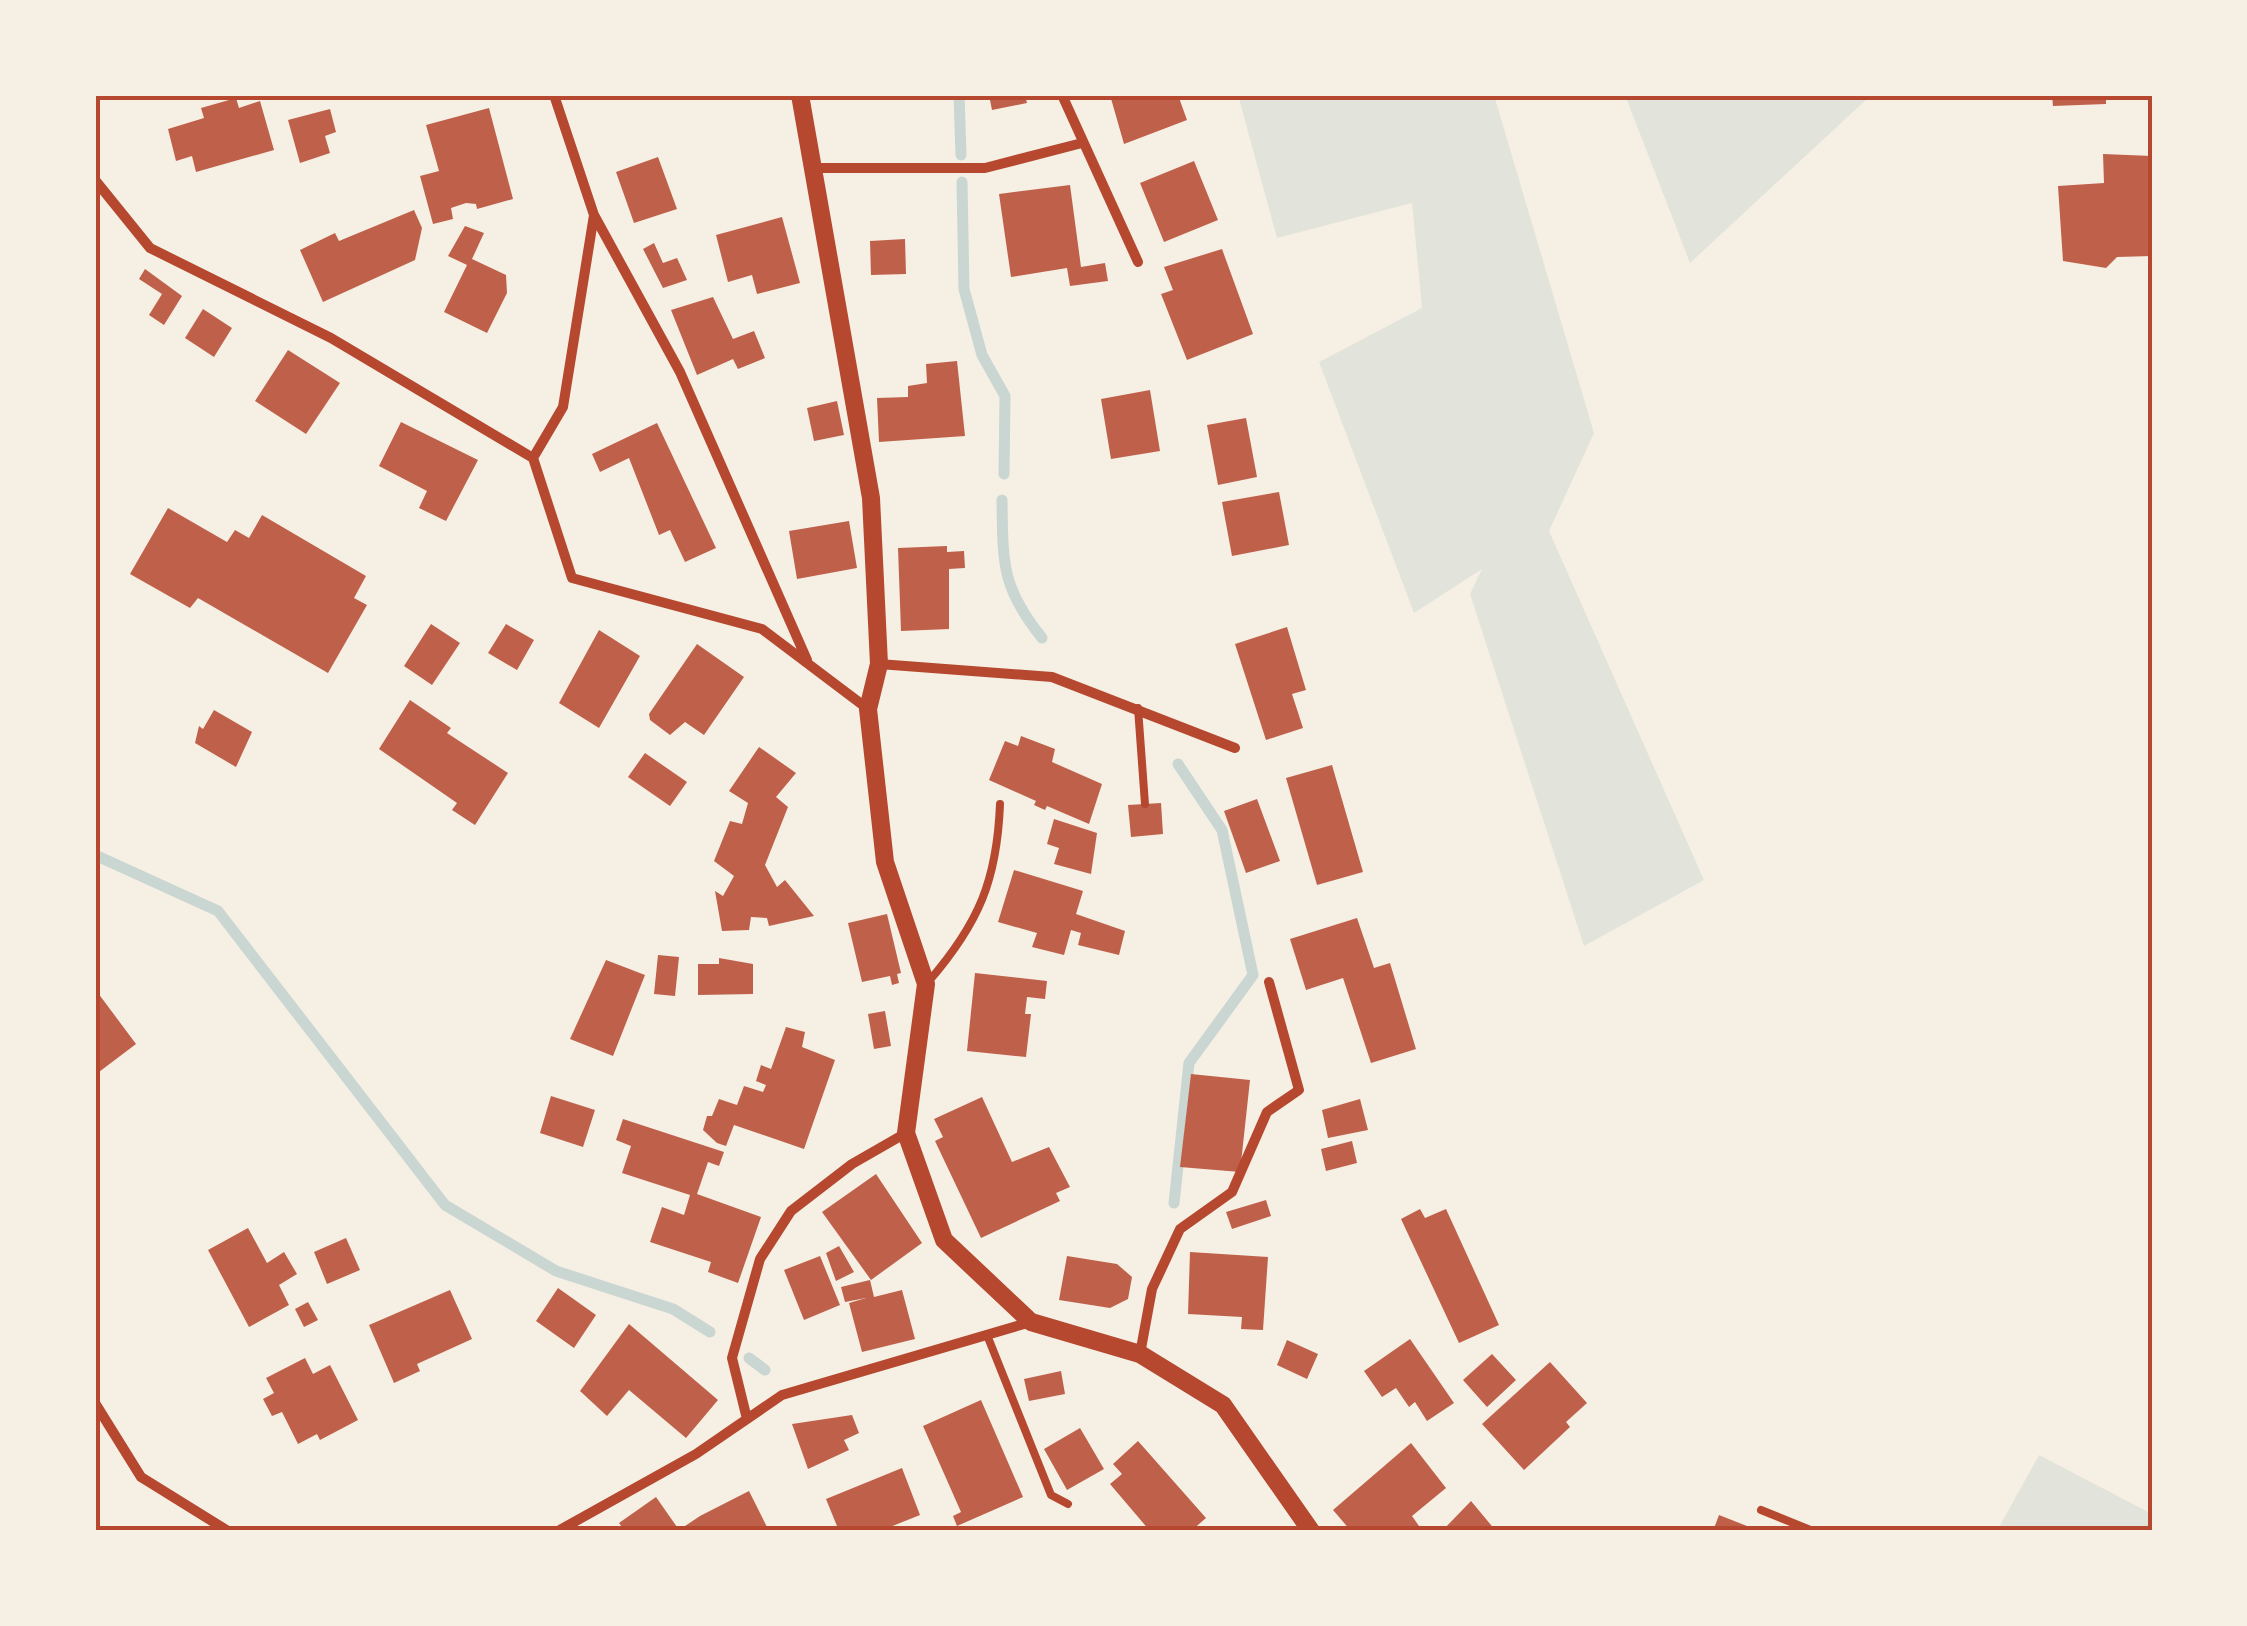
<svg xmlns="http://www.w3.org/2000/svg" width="2247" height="1626" font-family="'Crimson Pro',serif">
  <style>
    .green { fill: #e2e4dc }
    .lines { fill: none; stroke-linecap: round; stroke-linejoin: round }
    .stream { stroke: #c9d6d2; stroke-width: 11 }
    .building { fill: #bf614a }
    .service { stroke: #b5482f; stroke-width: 8 }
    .minor { stroke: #b5482f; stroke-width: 10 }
    .tertiary { stroke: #b5482f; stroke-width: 18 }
    .neatline { fill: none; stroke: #b5482f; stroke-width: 4 }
  </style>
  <rect width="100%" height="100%" fill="#f6efe4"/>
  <!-- green -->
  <path class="green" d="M1238,95H1494L1594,433L1549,531L1704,880L1584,946L1470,594L1482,569L1414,613L1319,362L1422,308L1412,203L1277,238Z
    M1625,95H1864L1867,99L1690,263Z
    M2039,1455L2152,1514V1531H1997Z"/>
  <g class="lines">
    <!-- stream -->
    <path class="stream" d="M959,95L961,155
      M962,182L964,289L982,355L1005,396L1004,474
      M1002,500C1003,563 1001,587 1042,638
      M95,855L218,911L445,1205L556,1271L673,1309L710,1332
      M1174,1203L1189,1063L1253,975L1222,830L1178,764
      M749,1358L765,1370"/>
  </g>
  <!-- building -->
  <path class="building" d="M989,95H1025L1027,103L992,110Z
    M1110,95H1178L1187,120L1124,144Z
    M2052,95H2106V104L2053,106Z
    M236,98L239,108L260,101L274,150L196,172L192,156L176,161L168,129L204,118L201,108Z
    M489,108L513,199L477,209L476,204L466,203L451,208L453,219L433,224L420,176L439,171L426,125Z
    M330,109L336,132L325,136L330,153L300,163L288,120Z
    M2103,154L2152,156V256L2117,257L2106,268L2063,261L2058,186L2104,183Z
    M658,157L677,209L634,223L616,172Z
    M1194,161L1218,220L1164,242L1140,183Z
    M1070,185L1081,267L1105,263L1108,281L1070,286L1067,268L1011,277L999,194Z
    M414,210L422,228L415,260L323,302L300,250L335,233L339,241Z
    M782,217L800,283L757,294L752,275L728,282L716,235Z
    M465,226L484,233L472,259L506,275L507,293L487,333L444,312L467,265L448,256Z
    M905,239L906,274L871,275L870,241Z
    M654,243L663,263L677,258L687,280L663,288L643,249Z
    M1222,249L1253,334L1187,360L1161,294L1173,290L1164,267Z
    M145,269L182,296L164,325L149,315L162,294L139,279Z
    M713,297L733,339L754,331L765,358L738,369L733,359L697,375L671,310Z
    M203,309L232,328L214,357L185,338Z
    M288,350L340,383L306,434L255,401Z
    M957,361L965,436L879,442L877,398L908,397V386L927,383L926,364Z
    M1150,390L1160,451L1111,459L1101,399Z
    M837,401L844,435L814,441L807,408Z
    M1246,418L1257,477L1218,485L1207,425Z
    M401,422L478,460L446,521L419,508L427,491L379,466Z
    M657,423L716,548L685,562L670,530L659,535L629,458L600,472L592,454Z
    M1279,492L1289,545L1232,556L1222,502Z
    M168,508L227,542L235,530L249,538L262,515L366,576L354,598L367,605L328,673L198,598L190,608L130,574Z
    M849,521L857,568L797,579L789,531Z
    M947,546V552L964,551L965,568L949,569V629L901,631L898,548Z
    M431,624L460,643L432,685L404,666Z
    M506,624L534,640L517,670L488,653Z
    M1287,627L1306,690L1292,694L1303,728L1266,740L1235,644Z
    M599,630L640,656L599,728L559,703Z
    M697,644L744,677L704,735L685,722L670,735L650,720L649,714Z
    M410,700L451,728L447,733L508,773L475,825L452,810L457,803L379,749Z
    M214,710L252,732L236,767L195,743L199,726L203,729Z
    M1021,736L1055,749L1052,762L1102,784L1089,824L1047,806L1045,810L1034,805L1036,801L989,780L1005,741L1018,746Z
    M759,747L796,773L776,797L788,807L765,865L777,887L785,880L814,916L769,926L767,918L751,917L749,930L722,931L715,891L723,896L734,876L714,861L730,821L742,824L748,803L729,791Z
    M645,753L687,782L670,806L628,777Z
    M1332,765L1363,872L1317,885L1286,778Z
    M1257,799L1280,861L1246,873L1224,811Z
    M1161,803L1163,834L1131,837L1128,805Z
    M1054,819L1097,833L1091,874L1054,864L1059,848L1047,844Z
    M1014,870L1083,891L1076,914L1125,931L1119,955L1078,945L1081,933L1071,930L1064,955L1032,947L1037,933L998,922Z
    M887,914L901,973L897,974L899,983L892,985L890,976L862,982L848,923Z
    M1357,918L1374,968L1390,963L1416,1049L1371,1063L1343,978L1306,990L1290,939Z
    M658,955L679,957L675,996L654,994Z
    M719,958L753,964V994L698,995V964H719Z
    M606,960L645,975L613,1056L570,1039Z
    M975,973L1047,981L1045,999L1027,997L1025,1014H1031L1026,1057L967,1051Z
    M95,989L136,1044L95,1075Z
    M885,1011L891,1046L874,1049L868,1014Z
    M786,1027L805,1032L802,1047L835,1060L804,1149L734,1125L726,1146L717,1143L703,1130L707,1116H712L719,1099L737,1105L744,1086L763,1092L766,1085L756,1081L761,1065L771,1069Z
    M1191,1074L1250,1080L1240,1172L1180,1167Z
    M551,1096L595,1110L583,1147L540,1133Z
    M982,1097L1012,1162L1049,1147L1070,1187L1056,1193L1060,1201L981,1238L935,1141L943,1137L934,1119Z
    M1360,1099L1368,1130L1328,1138L1322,1110Z
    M623,1119L724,1152L719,1166L708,1162L697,1194L761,1217L738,1283L708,1272L711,1262L650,1242L662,1207L684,1215L690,1195L622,1173L631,1146L616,1140Z
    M1352,1141L1357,1163L1326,1171L1321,1149Z
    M876,1174L922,1243L871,1280L822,1212Z
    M1266,1200L1271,1216L1232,1229L1226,1212Z
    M1420,1209L1425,1218L1446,1209L1499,1325L1459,1343L1401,1219Z
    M248,1228L267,1263L284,1252L297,1274L279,1285L289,1305L249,1327L208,1250Z
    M346,1238L360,1270L327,1284L314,1252Z
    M839,1246L854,1272L836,1281L826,1253Z
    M1190,1252L1268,1257L1263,1330L1241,1329L1242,1317L1188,1314Z
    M820,1256L840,1305L804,1320L784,1270Z
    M1067,1256L1117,1264L1132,1277L1128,1299L1110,1308L1059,1300Z
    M870,1280L874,1297L902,1290L915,1339L862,1352L849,1303L866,1298L845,1302L841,1287Z
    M558,1288L596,1315L574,1348L536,1321Z
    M450,1290L472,1339L417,1364L420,1371L394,1383L369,1325Z
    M308,1302L318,1320L304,1327L295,1309Z
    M629,1324L718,1400L686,1438L629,1390L607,1416L580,1391Z
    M1410,1339L1454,1403L1427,1421L1415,1402L1409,1407L1396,1388L1382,1397L1364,1371Z
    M1287,1340L1318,1354L1307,1379L1277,1365Z
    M1492,1354L1516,1380L1487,1407L1463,1380Z
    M305,1358L313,1374L330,1365L358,1420L320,1440L317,1434L298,1444L282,1412L272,1416L263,1399L274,1393L266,1378Z
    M1550,1362L1587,1403L1566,1422L1570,1427L1524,1470L1482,1424Z
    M1061,1371L1065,1394L1029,1401L1024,1379Z
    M981,1400L1023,1497L957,1526L953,1516L961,1512L923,1426Z
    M852,1415L859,1433L844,1440L849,1450L808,1469L792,1424Z
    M1080,1428L1104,1469L1067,1490L1044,1449Z
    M1138,1441L1206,1518L1191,1531H1150L1110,1484L1122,1474L1113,1464Z
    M1411,1443L1446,1488L1412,1516L1419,1526L1414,1531H1351L1333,1510Z
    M902,1468L920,1515L880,1531H839L826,1499Z
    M749,1491L769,1531H687L685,1526L700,1516Z
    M656,1497L677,1527L671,1531H625L619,1523Z
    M1471,1501L1496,1531H1442Z
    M1719,1515L1747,1526L1756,1531H1713Z"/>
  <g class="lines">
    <!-- service -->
    <path class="service" d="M1138,708L1145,804
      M929,981C979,923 997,880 1000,804
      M987,1335L1051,1495L1068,1504
      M1761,1510L1813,1531"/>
    <!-- minor -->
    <path class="minor" d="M554,95L594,215L680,372L807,660
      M1062,95L1138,262
      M813,168H985L1082,143
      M95,180L150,248L331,338L533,458L572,578L762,629L868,709
      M533,458L563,407L594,215
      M879,664L1052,677L1235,748
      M1140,1354L1152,1289L1180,1229L1232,1192L1267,1112L1299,1090L1269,982
      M95,1403L141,1477L228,1531
      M747,1419L732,1358L760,1259L791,1211L852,1164L906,1133
      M558,1531L696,1454L782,1395L1031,1322"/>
    <!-- tertiary -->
    <path class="tertiary" d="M800,95L871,498L879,664L868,709L885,862L926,984L906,1133L944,1240L1031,1322L1140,1354L1223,1405L1311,1531"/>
  </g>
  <!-- border -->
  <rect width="2247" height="1626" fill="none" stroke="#f6efe4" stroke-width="195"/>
  <rect x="98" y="98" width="2052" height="1430" class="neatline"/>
</svg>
